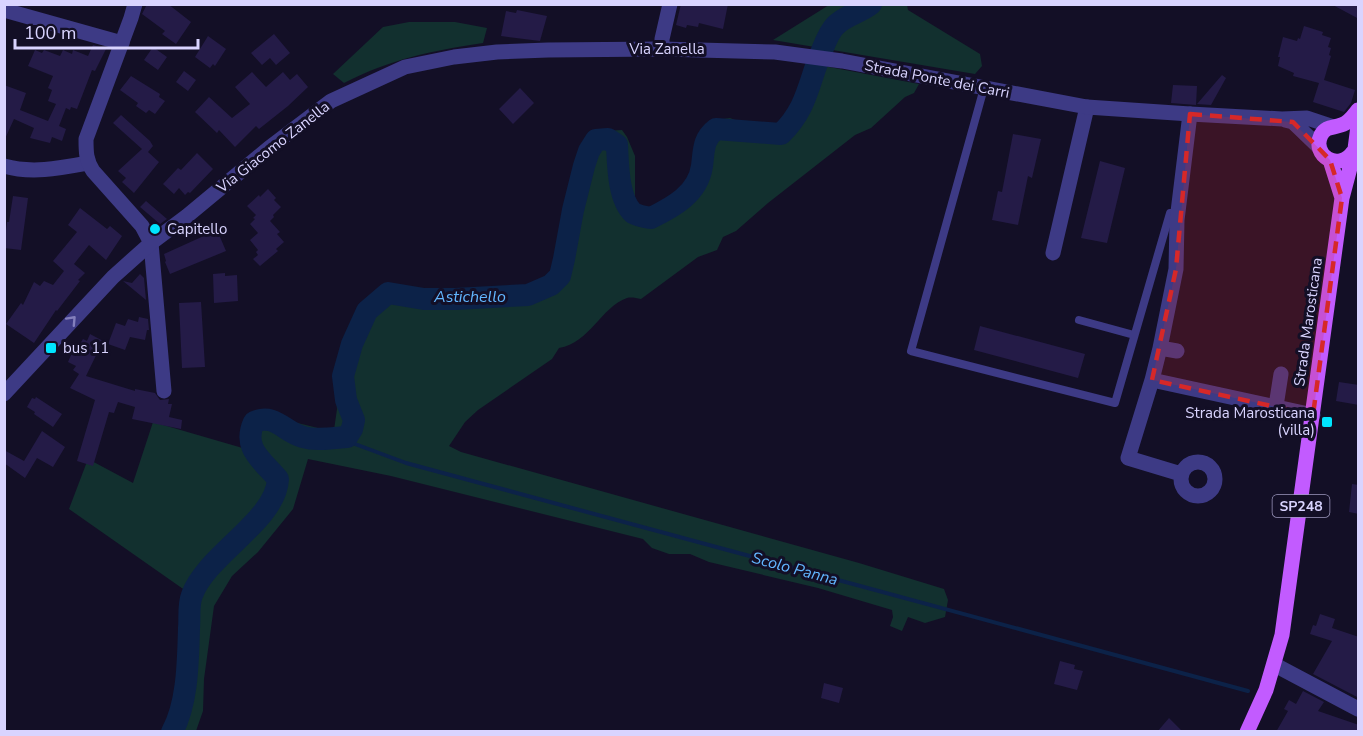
<svg xmlns="http://www.w3.org/2000/svg" width="1363" height="736" font-family="'Nunito Sans',sans-serif">
  <style>
    .green { fill: #12302f }
    .lines { fill: none; stroke-linecap: round; stroke-linejoin: round }
    .stream { stroke: #0c2248; stroke-width: 4 }
    .river { stroke: #0c2248; stroke-width: 22 }
    .building { fill: #241b47 }
    .service { stroke: #3d3a85; stroke-width: 8 }
    .minor { stroke: #3d3a85; stroke-width: 15 }
    .tertiary { stroke: #3d3a85; stroke-width: 15 }
    .primary { stroke: #c25bff; stroke-width: 15 }
    .oneway { stroke: #837fbc }
    .marked { fill: #d62828; fill-opacity: 0.2; stroke: #d62828; stroke-width: 4.5; stroke-dasharray: 12 8; stroke-linejoin: round }
    .poi-dot { fill: #00e5ff; stroke: #130f26; stroke-width: 2 }
    .labels { text-anchor: middle; stroke-width: 6; stroke-linejoin: round; paint-order: stroke }
    .shield { fill: #130f26; stroke: #9e99be; stroke-width: 1.5 }
    .shield-label { font-size: 14px; font-weight: bold; fill: #d9d4ff }
    .street-label { font-size: 15px; fill: #d9d4ff; stroke: #130f26 }
    .poi-label { font-size: 15px; fill: #d9d4ff; stroke: #130f26; text-anchor: start }
    .water-label { font-size: 16px; font-style: italic; fill: #62b6ff; stroke: #130f26 }
  </style>
  <rect width="100%" height="100%" fill="#130f26"/>
  <!-- green -->
  <path class="green" d="M829,5H907L908,10L980,54L982,66L975,74L773,40Z
    M409,22H455L487,28L483,43C431,51 391,59 344,83L333,74L383,27Z
    M808,63L919,84L914,93L905,97L871,128L855,135L768,203L736,231L723,237L717,250L698,257L641,299C636,298 631,297 627,298C601,307 590,343 559,348L552,359L478,410L465,422L449,446L461,452L859,563L944,589L948,600L945,617L925,623L908,617L902,631L890,626L893,617L892,610L818,588L709,562L690,554H669L652,548L643,539L391,476L308,459L293,509L258,552L232,576L214,606L204,679L203,711L196,731H167L179,698L188,618L186,591L69,509L88,459L133,483L153,422L246,449L253,412L322,429L334,430L337,409L334,375L340,352L358,315L378,294L390,288L428,295L506,294L543,285L549,280L554,267L559,232L582,151L591,139L605,131L622,130L627,137L635,156V203L647,214L672,198L692,175L707,125L716,120L730,118L745,124L772,126L787,117Z"/>
  <g class="lines">
    <!-- stream -->
    <path class="stream" d="M347,437L355,444L406,463L1248,691"/>
    <!-- river -->
    <path class="river" d="M172,732C188,703 188,660 189,628C190,618 188,605 192,595C207,554 276,521 278,479C262,460 242,448 254,422C275,413 284,432 303,437C316,441 333,438 347,437L352,429L354,420L346,400L343,376L352,344L367,311L388,293L424,299H455L528,295L551,285L560,276L564,259L573,210L584,166L589,151L596,140L608,139L617,145C618,164 618,199 633,213C638,216 645,217 651,218C673,207 698,194 702,166C704,150 703,139 716,129L781,134C806,110 808,86 820,55C824,46 828,33 835,26C845,15 860,13 871,4"/>
  </g>
  <!-- building -->
  <path class="building" d="M147,4H168L191,22L176,44L162,34L165,31L142,14Z
    M681,4H728L723,29L699,23L698,27L687,25L686,28L676,25Z
    M1331,4H1359V19Z
    M517,10L547,16L540,41L501,36L506,11L516,13Z
    M1304,26L1323,32L1322,35L1331,38L1328,47L1331,48L1329,55L1331,56L1324,80L1355,90L1351,103L1344,112L1313,102L1319,83L1293,76L1294,73L1278,66L1280,57H1278L1283,37L1297,41L1298,38L1300,39Z
    M274,34L290,53L276,65L270,58L262,65L251,53Z
    M208,36L226,49L215,66L213,64L210,68L195,57Z
    M93,45L106,49L95,71L92,70L77,109L71,107L70,110L66,108L59,126L66,129L62,141L52,137L50,143L30,138L34,128L14,119L4,141V85L26,93L20,110L48,121L56,104L48,101L52,90L48,88L53,76L28,66L35,50L42,53L44,50L60,56L63,50L72,54L73,50L88,56Z
    M153,47L167,57L158,70L144,60Z
    M184,71L196,80L188,91L176,82Z
    M252,72L266,87L283,72L290,80L297,74L308,87L288,106L259,129L256,126L235,147L219,130L217,133L195,112L209,97L232,118L250,104L235,87Z
    M1222,75L1226,78L1211,105L1197,104Z
    M131,76L160,94L159,97L165,101L155,114L149,110L146,113L136,106L138,103L120,90Z
    M1173,85L1197,86L1196,105L1171,103Z
    M520,88L534,103L513,124L499,109Z
    M121,115L150,141L153,146L148,152L159,162L134,193L122,182L126,178L118,171L142,149L113,123Z
    M1013,134L1041,139L1032,178L1028,176L1018,225L992,220L998,191L1002,192Z
    M197,153L213,169L190,193L188,192L185,195L179,188L174,194L163,184L178,168L181,170Z
    M1100,161L1125,168L1107,243L1081,238Z
    M268,189L276,198L274,200L281,207L273,215L274,217L270,221L280,232L277,234L284,242L276,249L278,251L260,266L253,259L258,255L256,252L258,250L250,240L258,233L250,224L255,219L253,218L256,215L247,206L259,195L260,197Z
    M13,196L28,198L21,250L4,248L7,222H9Z
    M146,201L167,219L160,224L140,207Z
    M80,208L107,229L110,226L122,236L106,260L89,245L74,264L85,273L78,280L80,281L57,311L56,310L34,343L6,324L21,303L23,305L34,282L40,286L44,281L53,285L64,271L53,261L77,232L68,225Z
    M217,230L226,251L170,274L165,262L166,261L164,254Z
    M225,273V276L237,275L238,301L214,303L213,274Z
    M140,274L144,278L146,300L123,281L132,283Z
    M201,302L205,367L182,368L179,303Z
    M139,317L148,319L149,330H147L145,340L130,337L125,350L108,344L116,323L125,326L128,319L138,322Z
    M980,326L1085,354L1078,378L974,350Z
    M90,334L103,341L86,376L135,391V389L155,393L160,400L169,399L168,404H172L169,417L182,420L181,429L132,419L135,407L118,402L114,413L109,412L93,466L77,461L95,400L70,388L79,374L73,370L76,366L68,362L75,346L78,347L83,339L87,341Z
    M1339,382L1359,385V405L1336,401Z
    M36,397L62,414L53,427L34,414L35,412L27,407L32,398L35,399Z
    M42,431L65,447L53,467L37,458L25,478L4,463V450L24,461Z
    M1352,484L1359,485V514L1349,512Z
    M1320,614L1335,619L1332,628L1359,637V698L1313,674L1332,641L1310,634L1313,625L1316,626Z
    M1060,661L1075,665L1074,669L1083,671L1077,690L1054,684Z
    M824,683L843,688L839,703L821,698Z
    M1303,691L1324,702L1318,711L1359,725V732H1276L1288,711L1284,709L1289,700L1296,704Z
    M1169,718L1183,732H1157Z"/>
  <g class="lines">
    <!-- service -->
    <path class="service" d="M984,88L911,351L1115,403L1170,213L1178,214
      M1079,320L1134,335"/>
    <!-- minor -->
    <path class="minor" d="M4,10L122,43
      M662,49V39L670,4
      M4,166C32,174 61,168 88,163
      M151,243L164,391
      M1053,253L1087,107
      M1160,348L1176,269L1177,220L1190,114
      M1152,380L1160,348L1177,351
      M1276,406L1281,374
      M1181 479a17 17 0 1 1 34 0a17 17 0 1 1-34 0Z
      M1181,474L1128,458L1152,380L1313,415
      M1275,665L1358,709"/>
    <!-- tertiary -->
    <path class="tertiary" d="M135,4L131,18L86,139C86,152 86,160 93,171L142,226L151,243
      M1285,120L1293,122L1320,148
      M4,394L113,277L151,243L187,216L269,148L331,101L405,67L454,57L497,52L548,50L662,49L775,52L842,61L1087,107L1190,114L1282,119L1307,118L1331,126"/>
    <!-- primary -->
    <path class="primary" d="M1353,152C1339,172 1311,156 1321,135C1326,126 1333,128 1341,125C1349,123 1354,115 1358,110
      M1330,160L1342,198
      M1247,732L1266,690L1282,635L1342,198L1355,149L1358,126"/>
  </g>
  <!-- one-way arrows -->
  <defs><path id="oneway-chevron" d="M-2-3.5L2.5 0L-2 3.5" fill="none" stroke-width="1.6" stroke-linecap="round" stroke-linejoin="round" transform="scale(1.5)"/></defs>
  <use class="oneway" href="#oneway-chevron" transform="translate(72 320) rotate(-47)"/>
  <!-- marked area -->
  <path class="marked" d="M1190,114L1293,122L1330,160L1342,198L1313,415L1152,380L1176,269Z"/>
  <!-- markers -->
  <g class="poi-dot">
    <circle cx="155" cy="229" r="6"/>
    <rect x="45" y="342" width="12" height="12" rx="3"/>
    <rect x="1321" y="416" width="12" height="12" rx="3"/>
  </g>
  <g class="labels">
    <!-- shield labels -->
    <rect class="shield" x="1272.5" y="495" width="57" height="22" rx="4.5"/>
    <g class="shield-label">
      <text x="1301" y="511">SP248</text>
    </g>
    <!-- street labels -->
    <g class="street-label">
      <text x="667" y="54">Via Zanella</text>
      <text transform="translate(937 79) rotate(11)" y="5">Strada Ponte dei Carri</text>
      <text transform="translate(273 147) rotate(-38)" y="5">Via Giacomo Zanella</text>
      <text transform="translate(1308 322) rotate(-82)" y="5">Strada Marosticana</text>
    </g>
    <!-- poi labels -->
    <g class="poi-label">
      <text x="167" y="234">Capitello</text>
      <text x="63" y="353">bus 11</text>
      <text x="1315" y="418" text-anchor="end">Strada Marosticana<tspan x="1315" dy="17">(villa)</tspan></text>
    </g>
    <!-- water labels -->
    <g class="water-label">
      <text x="470" y="302">Astichello</text>
      <text transform="translate(795 568) rotate(15)" y="6">Scolo Panna</text>
    </g>
  </g>
  <!-- border -->
  <rect width="1363" height="736" fill="none" stroke="#d9d4ff" stroke-width="12"/>
  <!-- scale -->
  <path d="M15 39v9h183v-9" fill="none" stroke="#d9d4ff" stroke-width="3"/>
  <text x="24" y="39" font-size="18" fill="#d9d4ff" stroke="#130f26" stroke-width="4.5" paint-order="stroke">100 m</text>
</svg>
